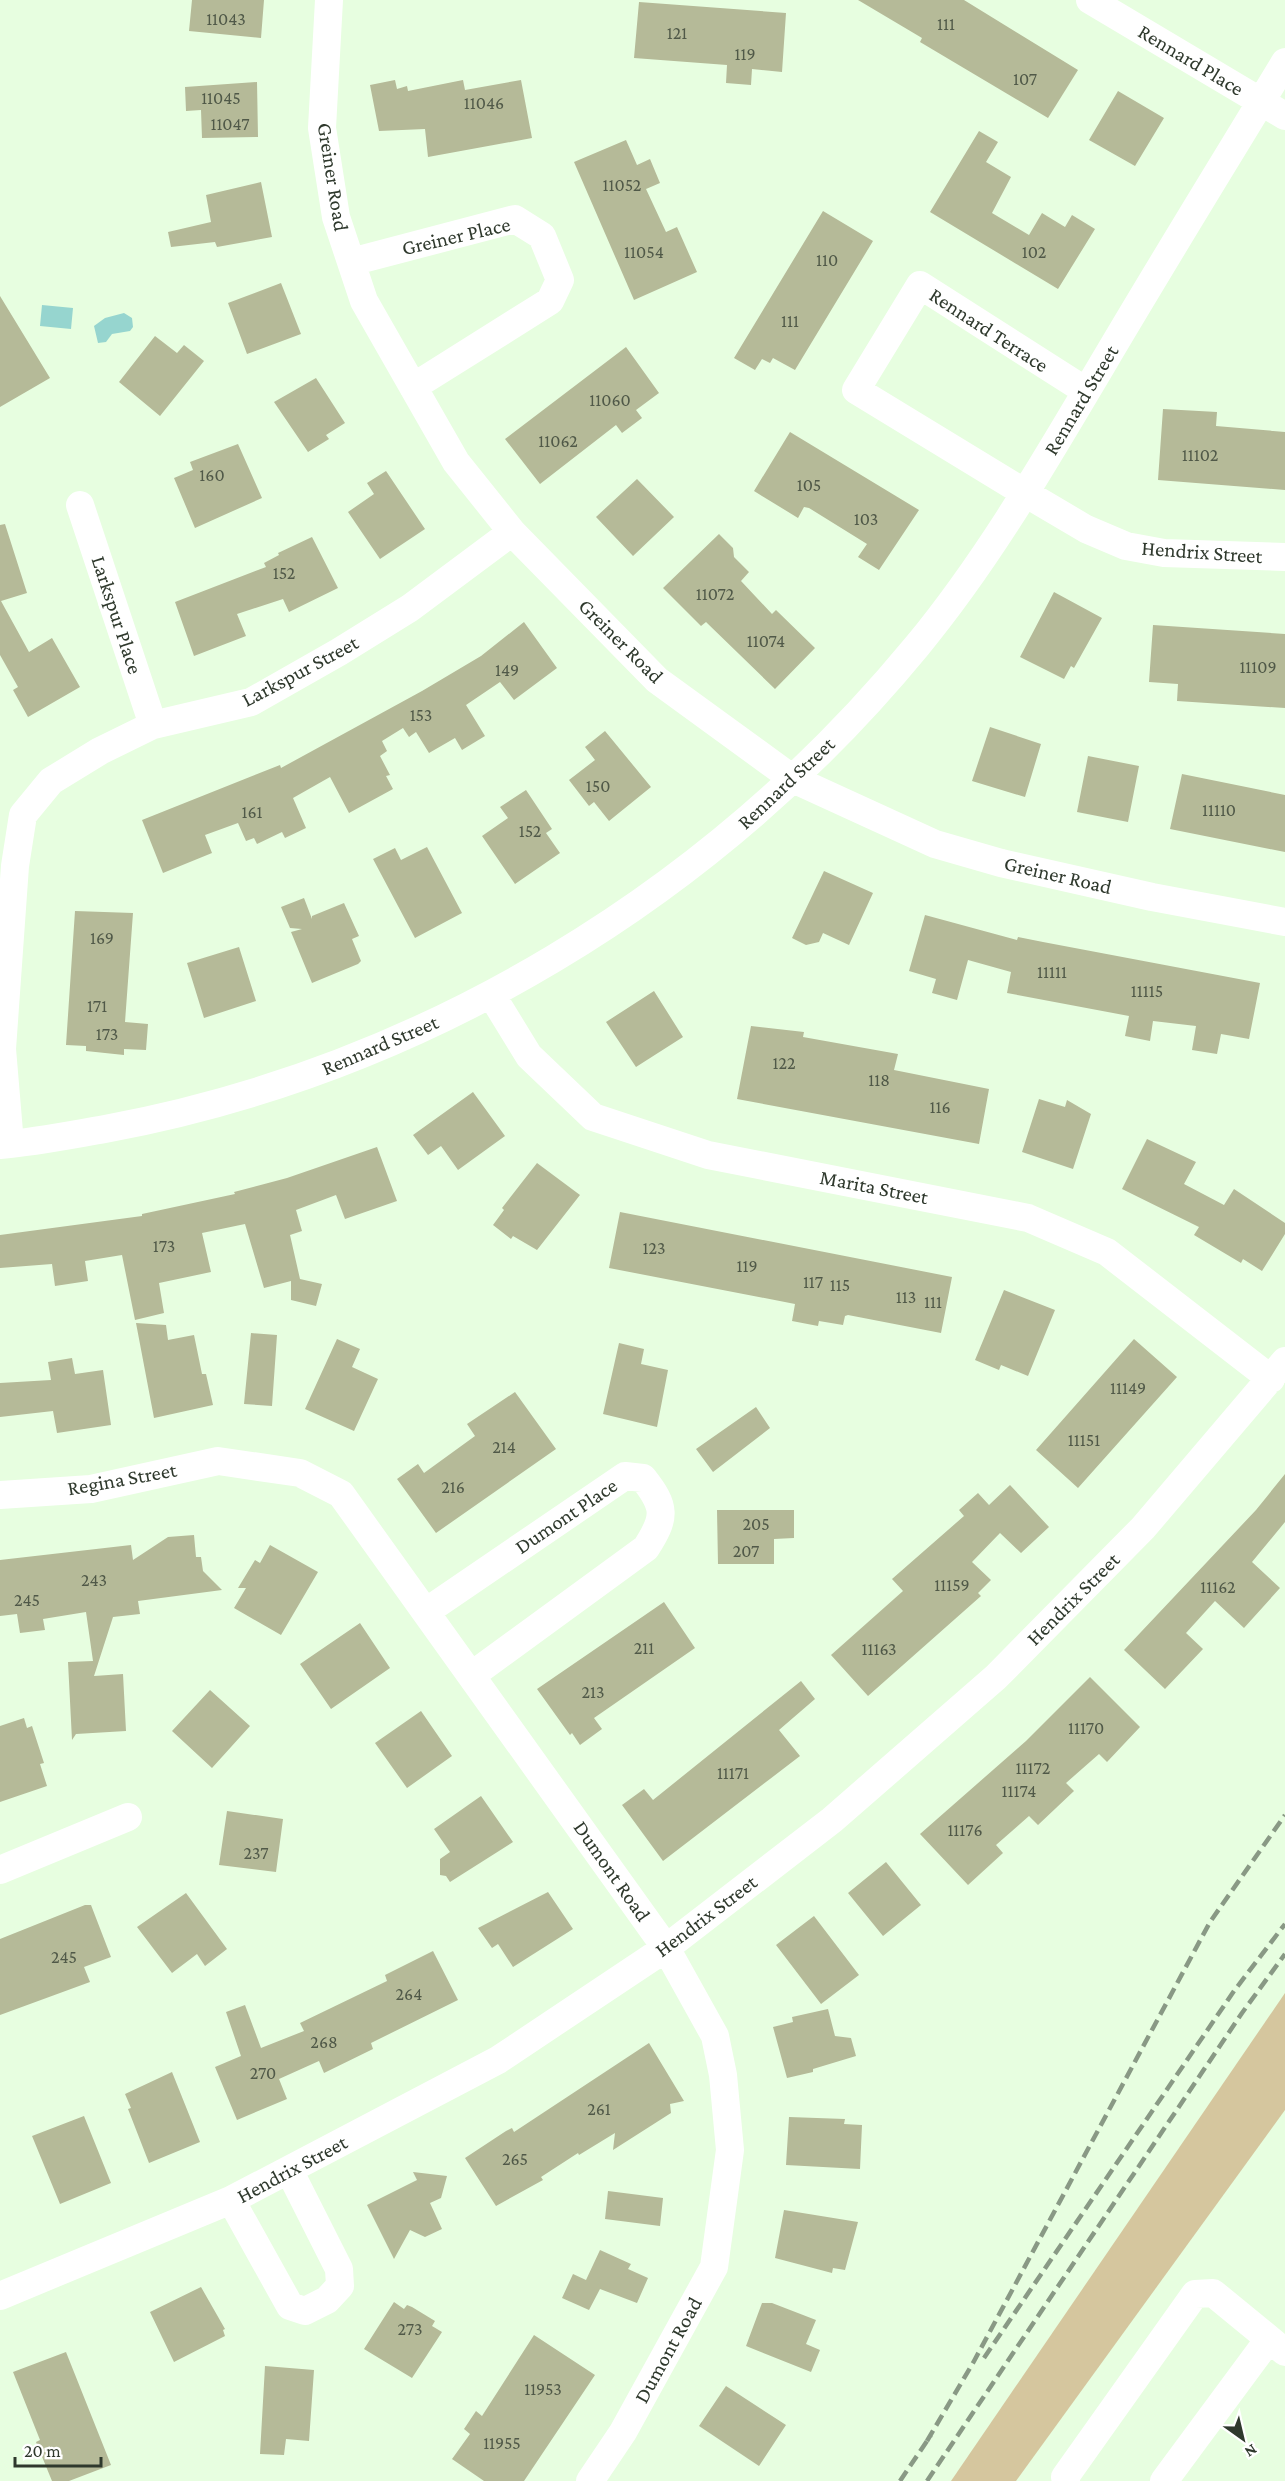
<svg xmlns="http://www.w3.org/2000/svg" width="1285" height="2481" font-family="'Crimson Pro',serif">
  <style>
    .green { fill: #d5c69e }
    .water { fill: #96d5cf }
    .building { fill: #b5ba98 }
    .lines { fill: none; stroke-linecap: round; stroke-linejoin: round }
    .minor { stroke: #fff; stroke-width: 28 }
    .rail { stroke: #899985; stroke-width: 4.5; stroke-dasharray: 12 6; stroke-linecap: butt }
    .labels { text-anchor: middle; stroke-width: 6; stroke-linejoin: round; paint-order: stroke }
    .number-label { font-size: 18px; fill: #505948 }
    .street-label { font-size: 21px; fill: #2f392d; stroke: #fff }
  </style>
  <rect width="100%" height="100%" fill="#e7fee0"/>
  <!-- green -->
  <path class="green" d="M1285,1993V2110L1016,2481H951Z"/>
  <!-- water -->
  <path class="water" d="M42,305L73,308L71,329L40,326Z
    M124,313L132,318L133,327L130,331L112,334L106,342L98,343L94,326L105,318Z"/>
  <!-- building -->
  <path class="building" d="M192,0H264L261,38L189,31Z
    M858,0H964L1078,70L1048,118L920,42L922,38Z
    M639,2L786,13L782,72L752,69L751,85L726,83L727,65L634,58Z
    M395,80L397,89L407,86L408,91L463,80L465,90L521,80L532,138L428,157L425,129L379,131L370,85Z
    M257,82L258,137L202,138L201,110L186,111L185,87Z
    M1118,91L1164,118L1135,166L1089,140Z
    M979,131L998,142L986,162L1011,177L992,213L1029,235L1042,213L1065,227L1072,215L1095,229L1058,289L930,212Z
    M626,140L637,165L650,159L660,183L646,189L666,232L677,227L697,272L634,300L574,162Z
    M261,182L272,237L217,247L215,242L171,247L168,232L211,222L206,195Z
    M823,211L873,241L795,370L773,358L770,363L762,359L755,370L734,358Z
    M281,283L301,334L247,354L228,303Z
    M0,296L50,378L0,407Z
    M155,336L177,353L184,345L204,361L160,416L119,382Z
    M626,347L659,393L636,410L642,418L622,433L616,425L540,484L505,439Z
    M316,378L345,423L326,435L329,439L308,452L274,402Z
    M1163,409L1217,412L1216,426L1285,432V490L1158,480Z
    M790,432L919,510L879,570L858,557L867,544L809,508L804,507L798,518L754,491Z
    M238,444L262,498L195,528L174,478L193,470L190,462Z
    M386,471L425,529L380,559L348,512L374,494L367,483Z
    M637,479L674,517L633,556L596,517Z
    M5,524L27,593L1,601L29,652L52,638L80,687L28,717L13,690L18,687L0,655V525Z
    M719,534L733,548L734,557L749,572L741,581L772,614L776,610L815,648L775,689L706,622L701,626L663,588Z
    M312,537L338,588L289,612L283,599L237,614L246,636L194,656L175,602L266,567L264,563L279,555L278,553Z
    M1054,592L1102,618L1074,668L1071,666L1064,679L1020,657Z
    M524,622L557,668L514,700L500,682L466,705L485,736L462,750L455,738L429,753L416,732L409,737L403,728L382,741L387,751L380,756L390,775L386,776L393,789L349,813L330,777L293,798L306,828L285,838L282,832L257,844L254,838L246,841L238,823L205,835L212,853L163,873L142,820L280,765L281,768L422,691L481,656Z
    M1153,625L1285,634V708L1177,701L1178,684L1149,682Z
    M990,727L1041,744L1025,797L972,781Z
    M605,731L651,787L609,821L594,802L589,806L569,780L595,760L585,747Z
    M1088,756L1139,766L1128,822L1077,812Z
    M1182,774L1285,795V852L1170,829Z
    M526,790L552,829L546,833L560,853L515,884L482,836L508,818L500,807Z
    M427,847L462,913L415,938L373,859L395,848L401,860Z
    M824,871L873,893L849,945L823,933L819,942L806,945L792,938Z
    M304,898L312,919V916L344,903L359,936L352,939L361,961L358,964L312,983L291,932L302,929L290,928L281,907Z
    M75,911L133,913L125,1022L148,1024L146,1050L124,1049V1055L86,1051V1046L66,1045Z
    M925,915L1017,940L1018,937L1043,942L1260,983L1249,1039L1221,1034L1217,1054L1192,1050L1196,1026L1153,1021L1150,1041L1125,1036L1129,1016L1007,993L1011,972L968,960L957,1000L932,993L936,979L909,971Z
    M239,947L256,1001L204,1018L187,963Z
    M654,991L683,1037L636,1067L606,1022Z
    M751,1026L804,1032L803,1037L898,1054L894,1070L989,1089L979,1144L737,1099Z
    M473,1092L505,1136L458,1170L441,1146L428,1155L413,1135Z
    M1039,1099L1065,1107L1067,1100L1091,1114L1073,1169L1022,1152Z
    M1147,1139L1196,1162L1184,1184L1224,1205L1234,1189L1285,1223V1234L1262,1271L1243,1259L1241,1263L1194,1235L1199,1227L1122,1189Z
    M377,1147L397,1201L345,1219L336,1195L296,1210L302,1231L290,1235L300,1279L322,1284L316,1306L291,1300V1281L264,1288L245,1224L202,1233L211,1272L159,1283L164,1313L135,1320L122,1255L85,1261L88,1281L55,1286L52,1264L0,1268V1235L142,1216V1214L235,1194L234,1192L287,1178Z
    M537,1163L580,1195L537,1250L513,1236L511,1239L493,1225L504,1210L502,1208Z
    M620,1212L952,1277L941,1333L848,1315L845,1316L843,1325L819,1321L818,1326L792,1321L795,1304L609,1268Z
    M1004,1290L1055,1310L1028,1376L1001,1365L999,1370L975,1360Z
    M136,1323L166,1325L168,1340L194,1335L202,1374H206L213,1405L154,1418Z
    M251,1333L277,1335L272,1406L244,1404Z
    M337,1339L360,1349L352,1367L378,1379L354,1431L305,1409Z
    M1134,1339L1177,1377L1078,1488L1036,1450Z
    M619,1343L644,1349L641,1364L668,1370L657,1427L603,1414Z
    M72,1358L75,1374L103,1370L111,1425L57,1433L53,1411L0,1417V1383L51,1380L48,1362Z
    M515,1392L556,1449L436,1533L397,1479L418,1464L424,1473L475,1436L467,1424Z
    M756,1407L770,1428L713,1472L696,1449Z
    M1285,1474V1522L1252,1562L1280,1588L1244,1628L1215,1601L1186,1633L1203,1649L1165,1689L1124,1650L1256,1510Z
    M1010,1485L1049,1527L1021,1553L1000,1533L972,1562L991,1580L978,1593L981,1596L868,1696L831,1655L903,1591L892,1579L964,1516L959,1510L978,1493L989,1505Z
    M717,1510H794V1538L774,1539V1564H718Z
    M194,1535L196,1557H201L203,1571L222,1590L138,1601L140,1614L113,1617L94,1676L123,1674L126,1731L76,1734L72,1740L68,1662L93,1661L86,1612L43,1619L45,1630L20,1633L17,1614L0,1616V1560L131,1545L133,1560L168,1537Z
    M270,1545L318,1572L281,1635L234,1608L246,1588H238L255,1560L260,1563Z
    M664,1602L695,1648L594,1718L602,1729L580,1745L572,1733L570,1735L537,1689Z
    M360,1623L390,1668L331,1709L300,1664Z
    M1090,1677L1140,1727L1107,1762L1099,1754L1066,1783L1074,1791L1038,1825L1029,1816L996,1845L1003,1853L968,1885L920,1834L1026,1741Z
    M801,1681L815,1699L779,1730L800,1756L663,1861L622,1805L644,1789L653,1800Z
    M210,1690L250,1726L212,1768L172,1731Z
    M421,1711L452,1756L407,1788L375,1743Z
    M24,1718L27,1728L32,1726L44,1763L40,1764L47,1786L0,1802V1726Z
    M481,1796L513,1842L450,1882L446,1876L440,1875V1859L450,1852L434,1829Z
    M227,1811L283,1819L276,1872L219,1865Z
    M886,1862L921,1905L883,1936L848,1893Z
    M548,1892L573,1929L513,1967L498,1944L492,1948L478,1928Z
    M186,1893L227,1949L205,1966L197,1954L172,1973L137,1927Z
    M85,1905H91L111,1957L84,1967L90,1982L0,2015V1939Z
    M814,1916L859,1975L821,2004L776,1945Z
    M433,1951L458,2000L371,2043L373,2049L324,2073L319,2061L279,2079L287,2099L237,2120L215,2067L241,2056L226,2012L245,2005L261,2048L304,2031L300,2023L387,1981L385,1975Z
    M828,2009L835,2036L851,2038L856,2056L813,2069V2072L787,2078L773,2027L793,2022L792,2017Z
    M649,2043L684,2101L670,2104L671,2113L613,2150L615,2133L579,2155L578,2153L541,2177L543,2180L496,2206L465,2158L506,2131L512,2128L514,2132Z
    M172,2072L200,2142L149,2163L128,2109L131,2108L125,2094Z
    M84,2116L111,2183L60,2204L32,2136Z
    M789,2117L845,2119L844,2124L862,2125L860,2169L786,2165Z
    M413,2172L447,2176L441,2198L430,2203L442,2229L425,2237L410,2230L394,2259L367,2205L417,2180Z
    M608,2191L663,2198L660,2226L605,2219Z
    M784,2210L858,2222L845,2270L833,2268L832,2273L775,2258Z
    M600,2250L631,2264L628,2269L648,2278L637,2303L600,2289L589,2310L562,2298L573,2274L586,2280Z
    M201,2287L225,2329L223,2330L225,2336L174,2362L150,2312Z
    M394,2302L404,2309L407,2305L412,2307L435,2321L432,2326L442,2332L412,2378L364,2349Z
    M762,2303H772L816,2320L806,2344L820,2350L811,2372L746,2346Z
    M534,2335L595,2375L524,2481H484L452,2459L470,2434L464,2429L476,2411L482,2416Z
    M66,2352L111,2465L69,2481H52L36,2442L40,2440L13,2372Z
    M265,2366L314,2370L309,2441L286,2439L284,2455L260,2454Z
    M726,2386L786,2425L759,2466L699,2426Z"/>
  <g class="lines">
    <!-- minor -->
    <path class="minor" d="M329,0L322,128L336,217L364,301L456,462L512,532L657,680L793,779L935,844L1001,863L1152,897L1285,922
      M1090,0L1285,116
      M351,262L515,219L542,236L560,280L550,301L413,387
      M1086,391L920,285L856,390L1025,493L1086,529L1126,546L1164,553L1285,557
      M80,505L153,725
      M491,994L529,1056L593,1117L708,1155L1028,1218L1107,1252L1271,1379
      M10,1144L2,1049L15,866L23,815L51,781L100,751L153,725L251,702L339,652L410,608L512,532
      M0,1145C35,1142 70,1135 105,1129C423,1070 712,895 917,646C988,560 1045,461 1102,365C1162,263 1224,163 1285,62
      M0,1495L91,1489L218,1461L300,1473L341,1494L666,1948L715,2036L723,2075L730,2150L714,2267L623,2432L590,2481
      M427,1611L625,1476L643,1478C666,1507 666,1517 646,1548L472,1675
      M0,1870L128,1817
      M231,2200L290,2306L305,2311L327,2300L340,2286L339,2269L289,2170
      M0,2296L231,2200L498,2060L666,1948L832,1820L996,1677L1143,1528L1285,1361
      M1066,2481L1065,2477L1195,2294L1213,2293L1285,2352
      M1164,2481L1269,2339"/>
    <!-- rail -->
    <path class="rail" d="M984,2358L1234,1991L1285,1924
      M927,2441L973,2363L1210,1922L1285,1815
      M900,2481L931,2435
      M927,2481L1242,2013L1285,1954"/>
  </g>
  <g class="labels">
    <!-- number labels -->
    <g class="number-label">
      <text x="226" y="25">11043</text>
      <text x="946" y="30">111</text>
      <text x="677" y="39">121</text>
      <text x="745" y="60">119</text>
      <text x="1025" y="85">107</text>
      <text x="221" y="104">11045</text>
      <text x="484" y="109">11046</text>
      <text x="230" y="130">11047</text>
      <text x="622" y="191">11052</text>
      <text x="644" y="258">11054</text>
      <text x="1034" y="258">102</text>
      <text x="827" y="266">110</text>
      <text x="790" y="327">111</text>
      <text x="610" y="406">11060</text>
      <text x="558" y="447">11062</text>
      <text x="1200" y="461">11102</text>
      <text x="212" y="481">160</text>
      <text x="809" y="491">105</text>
      <text x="866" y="525">103</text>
      <text x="284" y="579">152</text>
      <text x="715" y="600">11072</text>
      <text x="766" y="647">11074</text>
      <text x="1258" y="673">11109</text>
      <text x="507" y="676">149</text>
      <text x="421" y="721">153</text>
      <text x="598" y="792">150</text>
      <text x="1219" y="816">11110</text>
      <text x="252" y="818">161</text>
      <text x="530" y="837">152</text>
      <text x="102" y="944">169</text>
      <text x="1052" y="978">11111</text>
      <text x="1147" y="997">11115</text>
      <text x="97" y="1012">171</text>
      <text x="107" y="1040">173</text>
      <text x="784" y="1069">122</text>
      <text x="879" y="1086">118</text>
      <text x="940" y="1113">116</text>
      <text x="164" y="1252">173</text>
      <text x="654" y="1254">123</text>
      <text x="747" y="1272">119</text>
      <text x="813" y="1288">117</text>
      <text x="840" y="1291">115</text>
      <text x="906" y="1303">113</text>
      <text x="933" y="1308">111</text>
      <text x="1128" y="1394">11149</text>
      <text x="1084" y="1446">11151</text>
      <text x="504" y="1453">214</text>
      <text x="453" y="1493">216</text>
      <text x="756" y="1530">205</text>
      <text x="746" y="1557">207</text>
      <text x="94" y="1586">243</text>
      <text x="952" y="1591">11159</text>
      <text x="1218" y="1593">11162</text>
      <text x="27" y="1606">245</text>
      <text x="644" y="1654">211</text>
      <text x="879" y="1655">11163</text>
      <text x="593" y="1698">213</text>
      <text x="1086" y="1734">11170</text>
      <text x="1033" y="1774">11172</text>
      <text x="733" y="1779">11171</text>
      <text x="1019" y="1797">11174</text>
      <text x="965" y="1836">11176</text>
      <text x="256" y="1859">237</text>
      <text x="64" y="1963">245</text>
      <text x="409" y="2000">264</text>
      <text x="324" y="2048">268</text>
      <text x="263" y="2079">270</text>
      <text x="599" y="2115">261</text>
      <text x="515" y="2165">265</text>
      <text x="410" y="2335">273</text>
      <text x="543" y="2395">11953</text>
      <text x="502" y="2449">11955</text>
    </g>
    <!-- street labels -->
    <g class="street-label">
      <text transform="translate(1191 60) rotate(31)" y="7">Rennard Place</text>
      <text transform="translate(333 177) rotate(81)" y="7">Greiner Road</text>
      <text transform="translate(456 236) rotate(-13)" y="7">Greiner Place</text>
      <text transform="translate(989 330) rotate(33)" y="7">Rennard Terrace</text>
      <text transform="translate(1081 400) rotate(-59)" y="7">Rennard Street</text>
      <text transform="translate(1202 552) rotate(4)" y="7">Hendrix Street</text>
      <text transform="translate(117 615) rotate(72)" y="7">Larkspur Place</text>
      <text transform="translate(621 641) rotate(45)" y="7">Greiner Road</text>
      <text transform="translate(300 671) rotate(-28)" y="7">Larkspur Street</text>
      <text transform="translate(786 783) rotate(-43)" y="7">Rennard Street</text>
      <text transform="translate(1058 875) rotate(13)" y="7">Greiner Road</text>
      <text transform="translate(380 1045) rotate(-23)" y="7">Rennard Street</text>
      <text transform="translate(874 1187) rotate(11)" y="7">Marita Street</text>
      <text transform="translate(122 1479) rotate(-10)" y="7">Regina Street</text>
      <text transform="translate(566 1516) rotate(-34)" y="7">Dumont Place</text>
      <text transform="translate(1073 1599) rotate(-45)" y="7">Hendrix Street</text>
      <text transform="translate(612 1871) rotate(55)" y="7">Dumont Road</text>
      <text transform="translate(706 1916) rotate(-37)" y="7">Hendrix Street</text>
      <text transform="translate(292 2169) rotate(-28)" y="7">Hendrix Street</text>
      <text transform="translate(668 2350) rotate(-61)" y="7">Dumont Road</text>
    </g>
  </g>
  <!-- north arrow -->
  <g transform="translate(1243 2439) rotate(146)" stroke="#ffffff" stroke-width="4.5" paint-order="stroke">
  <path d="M0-4.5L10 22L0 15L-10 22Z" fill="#2f392d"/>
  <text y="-9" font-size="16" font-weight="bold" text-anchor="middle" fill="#2f392d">N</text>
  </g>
  <!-- scale -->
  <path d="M15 2457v9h86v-9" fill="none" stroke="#2f392d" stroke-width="3"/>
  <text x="24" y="2457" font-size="18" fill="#2f392d" stroke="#ffffff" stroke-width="4.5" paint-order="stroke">20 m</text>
</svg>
